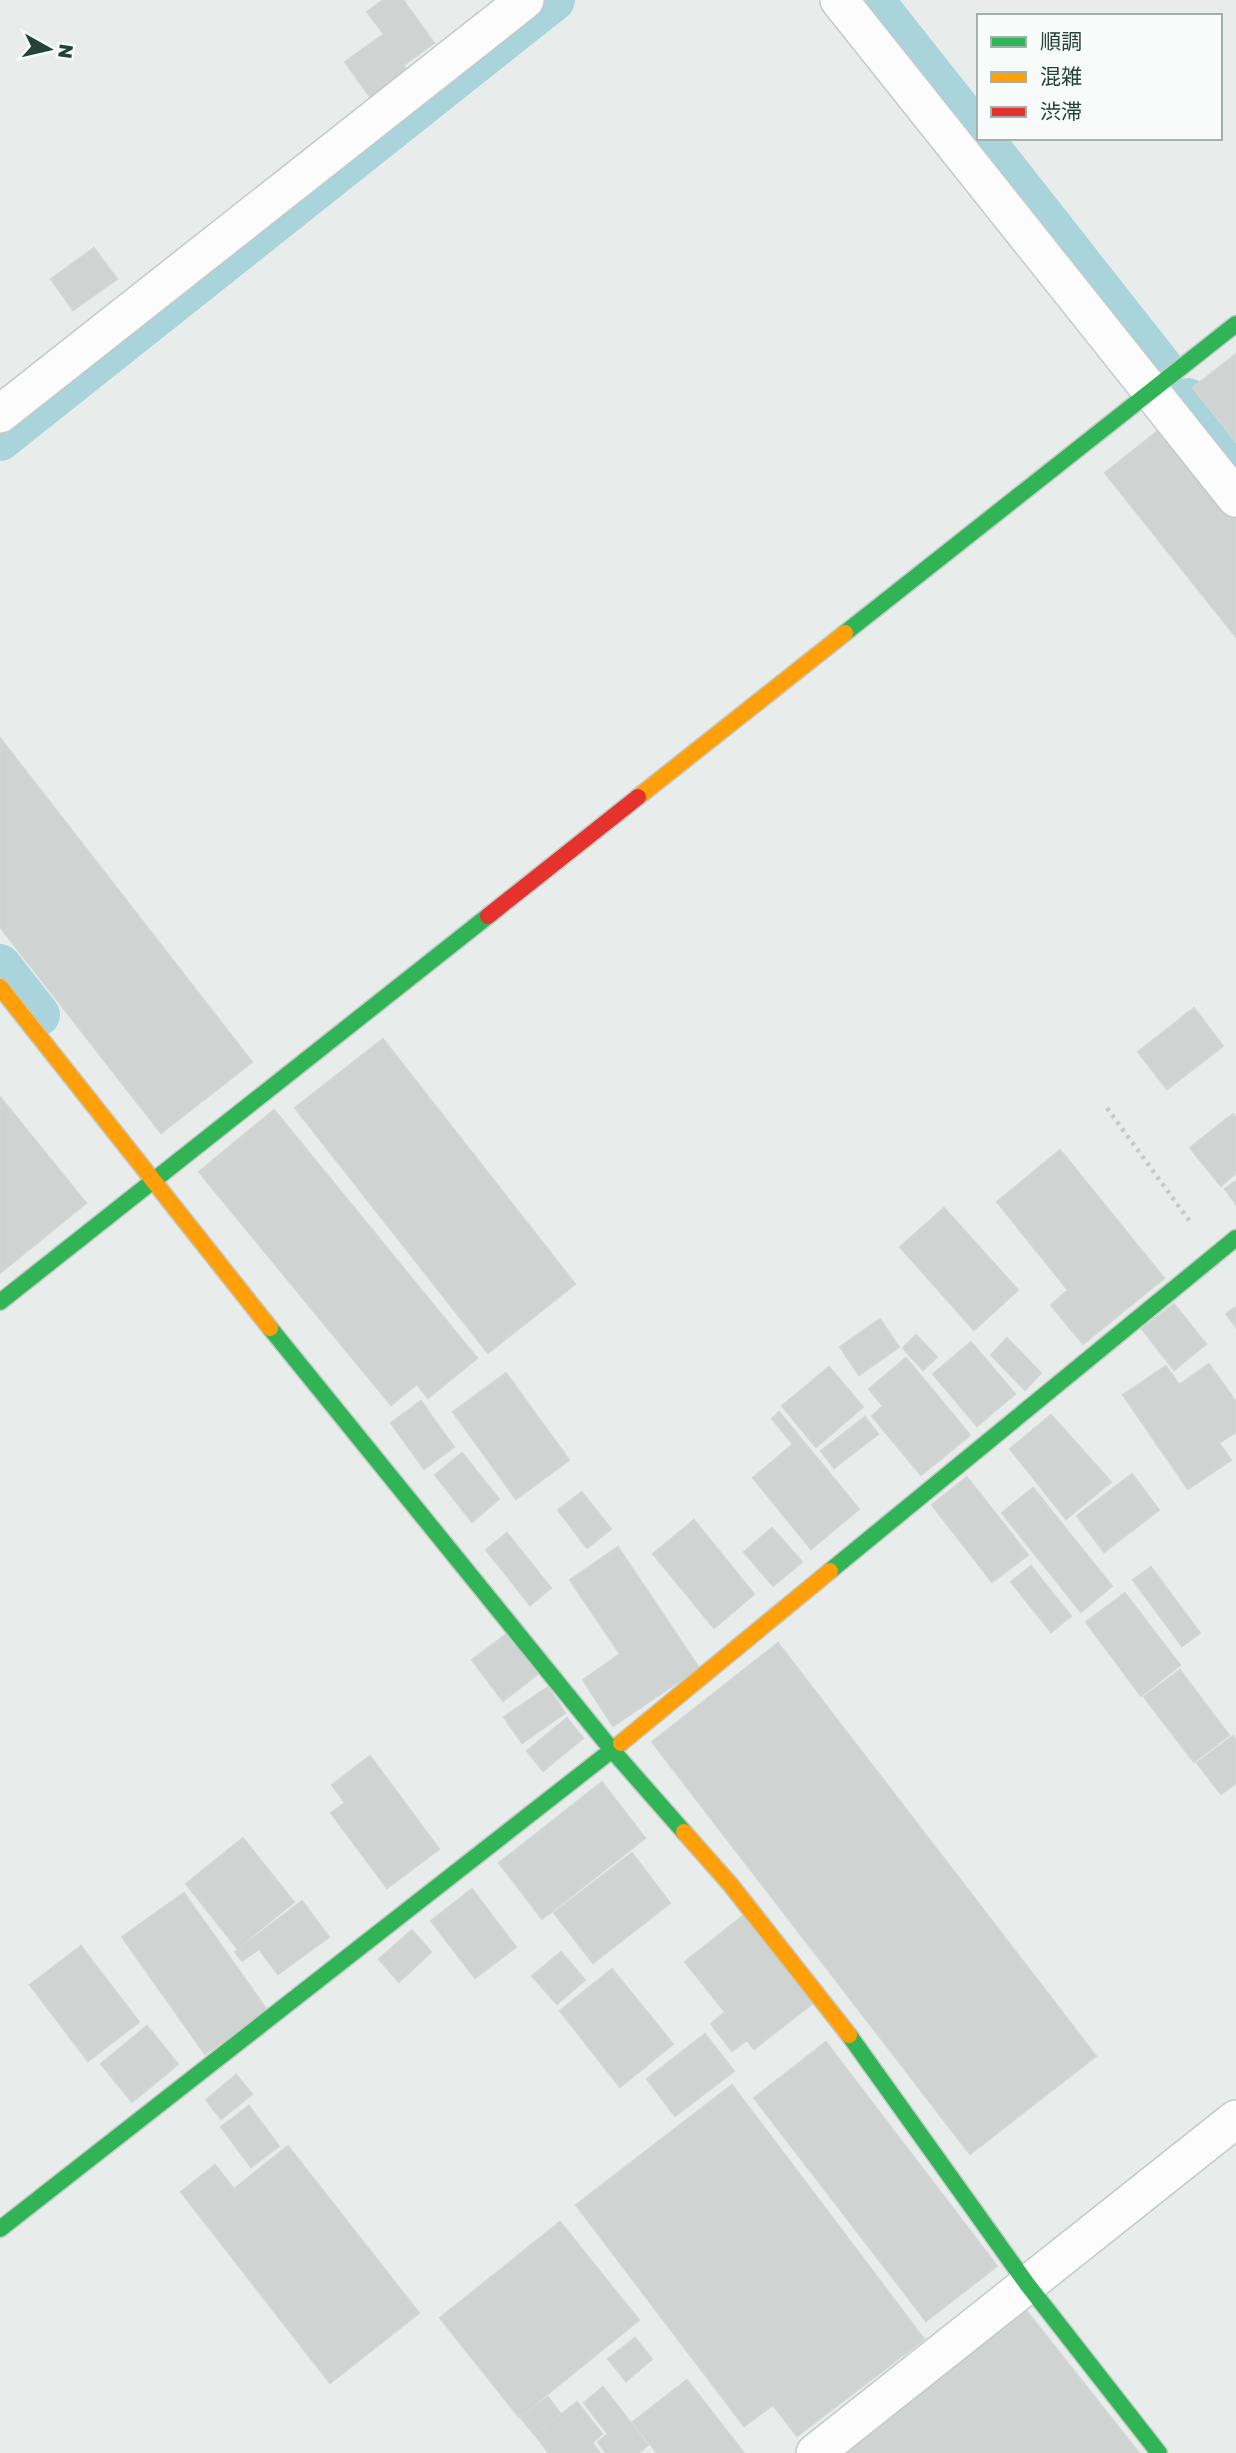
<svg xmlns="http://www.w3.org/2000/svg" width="1236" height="2453" font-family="'Golos Text','Noto Sans JP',sans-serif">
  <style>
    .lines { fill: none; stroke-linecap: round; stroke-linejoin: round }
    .canal { stroke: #a9d4db; stroke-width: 42 }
    .building { fill: #cfd4d2; stroke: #d1d6d4; stroke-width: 2 }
    .street-casing { stroke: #c5cac8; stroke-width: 40 }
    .fast-casing { stroke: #c3cbc8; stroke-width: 19 }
    .slow-casing { stroke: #c3cbc8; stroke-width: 19 }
    .jam-casing { stroke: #c3cbc8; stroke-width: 19 }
    .path { stroke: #c3ccca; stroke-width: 4.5; stroke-dasharray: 3.5 5; stroke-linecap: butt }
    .street { stroke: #fcfcfc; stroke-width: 37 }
    .fast { stroke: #30b455; stroke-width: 16 }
    .slow { stroke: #ff9f0a; stroke-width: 16 }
    .jam { stroke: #e5322d; stroke-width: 16 }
  </style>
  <rect width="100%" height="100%" fill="#e8edeb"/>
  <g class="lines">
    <!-- canal -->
    <path class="canal" d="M873,0L979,134
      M982,138L1162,367
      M1188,399L1236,459
      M0,440L554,0
      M0,965L39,1015"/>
  </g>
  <!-- building -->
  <path class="building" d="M383,0H403L434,43L404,65L408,71L371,98L345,62L384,34L367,12Z
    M94,248L117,279L73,310L51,279Z
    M1236,354V442L1193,388Z
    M1168,423L1236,507V637L1105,473Z
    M0,738L252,1062L161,1133L0,927Z
    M1194,1008L1223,1046L1167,1089L1138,1052Z
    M383,1039L575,1284L488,1353L295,1108Z
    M0,1097L86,1203L0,1273Z
    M274,1110L477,1358L428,1398L417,1384L391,1405L199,1172Z
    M1233,1114L1236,1118V1173L1221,1186L1190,1148Z
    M1060,1150L1164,1278L1083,1344L1051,1305L1068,1290L997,1202Z
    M1236,1181V1204L1225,1189Z
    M944,1208L1018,1290L974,1330L900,1247Z
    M1174,1304L1206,1344L1174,1370L1142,1329Z
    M1236,1307V1327L1226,1314Z
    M880,1319L899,1347L859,1375L840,1347Z
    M916,1335L937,1357L923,1370L903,1348Z
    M1007,1338L1041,1373L1025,1390L991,1355Z
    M971,1342L1015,1394L977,1426L933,1374Z
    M906,1358L970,1435L921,1475L872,1416L883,1406L869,1389Z
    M1209,1364L1236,1402V1432L1219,1443L1231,1460L1188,1489L1123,1395L1166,1366L1179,1385Z
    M829,1367L863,1407L816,1447L782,1406Z
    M506,1373L569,1460L516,1499L453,1412Z
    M421,1401L454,1447L424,1469L391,1423Z
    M779,1412L859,1509L811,1549L753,1478L793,1444L772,1419Z
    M1051,1415L1111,1482L1066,1519L1010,1449Z
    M865,1417L878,1434L834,1468L821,1451Z
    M462,1453L499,1499L472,1522L435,1475Z
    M1132,1474L1159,1510L1104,1552L1077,1516Z
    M967,1477L1028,1555L992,1582L932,1505Z
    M1033,1488L1112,1586L1081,1612L1002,1513Z
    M582,1492L611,1529L587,1548L558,1510Z
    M694,1520L754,1594L714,1628L653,1554Z
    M772,1528L802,1562L773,1586L744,1552Z
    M507,1533L551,1588L530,1605L486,1550Z
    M618,1547L699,1668L613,1726L583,1680L620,1654L570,1580Z
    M1031,1566L1071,1616L1051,1632L1011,1582Z
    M1151,1567L1200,1633L1182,1646L1133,1580Z
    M1125,1593L1180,1665L1141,1696L1086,1622Z
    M508,1633L539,1673L503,1701L472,1660Z
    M778,1643L1096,2056L970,2154L652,1742Z
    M1180,1670L1229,1735L1194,1762L1144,1697Z
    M548,1687L565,1713L522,1743L504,1717Z
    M567,1718L583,1738L543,1771L527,1751Z
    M1233,1736L1236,1741V1783L1221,1794L1197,1763Z
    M370,1756L439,1849L387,1888L331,1813L345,1803L332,1785Z
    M602,1782L645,1838L542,1919L499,1863Z
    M243,1838L294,1902L237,1948L186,1884Z
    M632,1853L670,1903L593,1963L554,1913Z
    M472,1889L516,1947L475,1978L431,1921Z
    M184,1893L267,2010L205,2054L122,1937Z
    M302,1901L329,1937L278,1974L259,1949L242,1961L235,1952Z
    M749,1911L818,1999L754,2049L747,2040L732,2051L711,2024L725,2012L685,1962Z
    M412,1930L431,1952L399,1982L379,1959Z
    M81,1946L139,2022L88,2061L30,1985Z
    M561,1952L585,1980L557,2004L532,1976Z
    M612,1969L673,2044L620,2087L560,2011Z
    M147,2026L178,2064L132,2102L101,2064Z
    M705,2034L734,2071L675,2116L647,2079Z
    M826,2042L997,2266L926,2321L754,2098Z
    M236,2075L252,2094L221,2119L206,2100Z
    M732,2085L924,2339L797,2436L773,2405L744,2426L576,2205Z
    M249,2106L279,2146L251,2167L221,2127Z
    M288,2146L419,2313L330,2383L181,2192L215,2165L234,2189Z
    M560,2222L639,2320L519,2417L440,2318Z
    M1025,2309L1139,2453H846Z
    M635,2338L652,2359L626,2381L608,2359Z
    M687,2380L744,2453H657L633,2422Z
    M603,2387L648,2445L638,2453H606L598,2442L608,2434L584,2403Z
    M548,2397L560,2413L534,2434L521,2418Z
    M577,2402L602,2434L592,2443L600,2453H549L535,2435Z"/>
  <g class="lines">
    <!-- street casing -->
    <g class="street-casing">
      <path id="street" d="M839,0L1236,498
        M0,414L525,0
        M815,2453L1236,2119"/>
    </g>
    <!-- fast casing -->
    <g class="fast-casing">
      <path id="fast" d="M845,633L1236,324
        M0,1302L488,916
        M270,1328L612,1750L684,1832
        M830,1571L1236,1238
        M849,2035L1027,2284L1159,2453
        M0,2229L621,1743"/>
    </g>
    <!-- slow casing -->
    <g class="slow-casing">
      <path id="slow" d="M638,797L845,633
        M0,987L270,1328
        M621,1743L830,1571
        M684,1832L730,1884L849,2035"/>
    </g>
    <!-- jam casing -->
    <g class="jam-casing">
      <path id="jam" d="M488,916L638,797"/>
    </g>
    <!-- path -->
    <path class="path" d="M1107,1108L1191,1223"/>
    <!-- street -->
    <use href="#street" class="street"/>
    <!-- fast -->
    <use href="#fast" class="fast"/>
    <!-- slow -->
    <use href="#slow" class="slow"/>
    <!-- jam -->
    <use href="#jam" class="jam"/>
  </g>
  <!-- legend -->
  <rect x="977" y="14" width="245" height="126" fill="#f7fbf9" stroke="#a3b1ad" stroke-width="2"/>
  <rect x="991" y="37" width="35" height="10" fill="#30b455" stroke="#a3b1ad" stroke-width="2"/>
  <text x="1040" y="49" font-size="21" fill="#24423a">順調</text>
  <rect x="991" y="72" width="35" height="10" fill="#ff9f0a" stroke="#a3b1ad" stroke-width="2"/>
  <text x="1040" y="84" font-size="21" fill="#24423a">混雑</text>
  <rect x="991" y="107" width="35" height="10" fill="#e5322d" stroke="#a3b1ad" stroke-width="2"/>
  <text x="1040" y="119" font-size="21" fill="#24423a">渋滞</text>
  <!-- north arrow -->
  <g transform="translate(49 49) rotate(98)" stroke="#f7fbf9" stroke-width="5" paint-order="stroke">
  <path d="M0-5L12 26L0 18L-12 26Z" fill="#24423a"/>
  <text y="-10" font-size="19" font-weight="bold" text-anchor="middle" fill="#24423a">N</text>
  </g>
</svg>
